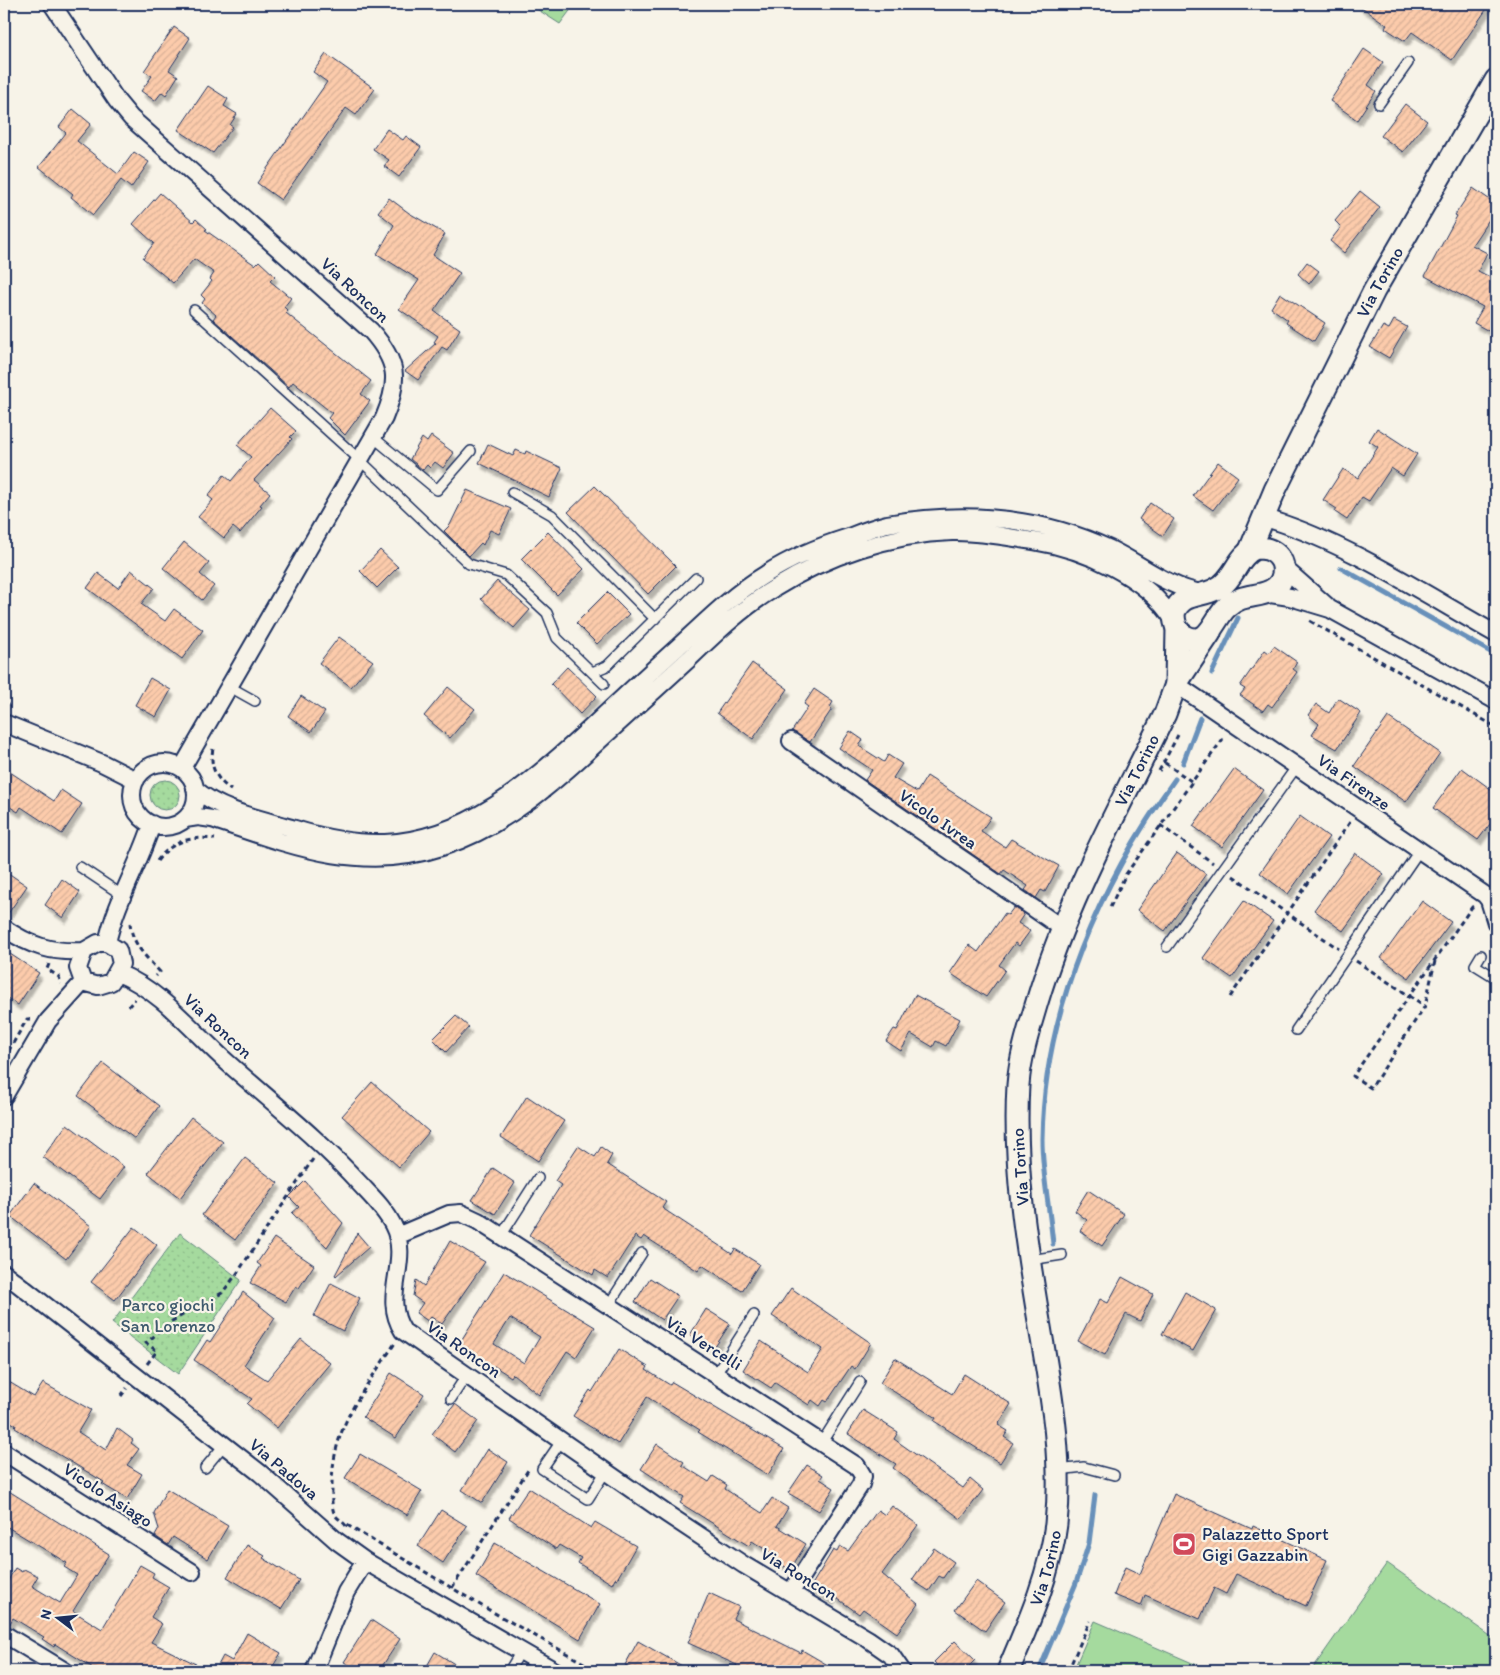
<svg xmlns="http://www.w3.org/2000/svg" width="1500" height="1675" font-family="Itim,sans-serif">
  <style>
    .green { fill: url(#green-dots); stroke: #60847e }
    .pitch { fill: #a5da9e; stroke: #60847e }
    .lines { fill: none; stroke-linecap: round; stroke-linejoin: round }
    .stream { stroke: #6790ba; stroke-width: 5 }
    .building { fill: url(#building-hatch); stroke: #1b2f5e; fill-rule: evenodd; filter: url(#shadow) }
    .service-casing { stroke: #1b2f5e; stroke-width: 12 }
    .minor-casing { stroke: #1b2f5e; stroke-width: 20 }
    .tertiary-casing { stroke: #1b2f5e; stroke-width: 25 }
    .path { stroke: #1b2f5e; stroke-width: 3; stroke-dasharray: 5 4; stroke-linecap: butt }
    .service { stroke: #f7f3e8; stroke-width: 9 }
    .minor { stroke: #f7f3e8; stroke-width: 16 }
    .tertiary { stroke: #f7f3e8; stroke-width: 21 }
    .labels { text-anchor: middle; stroke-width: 4.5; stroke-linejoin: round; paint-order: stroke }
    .street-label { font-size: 18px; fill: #1b2f5e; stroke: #f7f3e8 }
    .park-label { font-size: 18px; fill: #3e5a6e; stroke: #f7f3e8 }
    .poi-label { font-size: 18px; fill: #1b2f5e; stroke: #f7f3e8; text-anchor: start }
  </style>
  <defs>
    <pattern id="green-dots" width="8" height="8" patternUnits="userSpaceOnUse" patternTransform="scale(1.25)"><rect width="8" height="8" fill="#a5da9e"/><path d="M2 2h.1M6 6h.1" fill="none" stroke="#8dbb8a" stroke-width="1.8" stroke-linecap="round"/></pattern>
    <pattern id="building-hatch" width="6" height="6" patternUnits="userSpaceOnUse" patternTransform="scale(1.25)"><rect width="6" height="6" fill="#fccbab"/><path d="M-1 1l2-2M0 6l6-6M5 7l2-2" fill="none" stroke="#d7af96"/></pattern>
    <filter id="shadow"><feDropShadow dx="3" dy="5.5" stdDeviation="1" flood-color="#0004"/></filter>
  </defs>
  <rect width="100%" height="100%" fill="#f7f3e8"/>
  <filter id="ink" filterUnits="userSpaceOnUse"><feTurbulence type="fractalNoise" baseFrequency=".02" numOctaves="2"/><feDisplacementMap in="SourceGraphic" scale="10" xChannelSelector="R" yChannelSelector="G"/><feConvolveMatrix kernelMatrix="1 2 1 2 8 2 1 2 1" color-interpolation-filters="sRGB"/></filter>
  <g filter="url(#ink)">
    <!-- green -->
    <path class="green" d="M150 795a15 15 0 1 1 30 0a15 15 0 1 1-30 0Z
      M180,1233L241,1280L178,1374L112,1323Z"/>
    <!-- pitch -->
    <path class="pitch" d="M529,4H575L560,24Z
      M1387,1563L1496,1640V1671H1311Z
      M1095,1621L1204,1668L1203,1671H1073Z"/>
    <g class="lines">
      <!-- stream -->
      <path class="stream" d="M1341,568L1496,655
        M1212,673L1238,618
        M1183,763L1200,718
        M1053,1244C1050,1210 1042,1174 1042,1139C1044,1009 1100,883 1175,779
        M1039,1671L1076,1583L1089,1543L1095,1495"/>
    </g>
    <!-- building -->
    <path class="building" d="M1357,4H1490L1452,60L1412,32L1405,41L1385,28L1387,25Z
      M174,27L190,38L169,70L178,76L166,95L162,92L155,101L141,91L152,76L144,71Z
      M1364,49L1383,62L1368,85L1376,91L1357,120L1330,101Z
      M326,54L375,89L356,115L346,108L281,200L257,183L327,82L313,72Z
      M208,86L228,99L224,106L237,114L230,125L233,127L213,153L178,130Z
      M1405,104L1427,121L1403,152L1381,136Z
      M73,109L91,124L77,141L118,174L134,152L149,162L131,188L121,180L93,215L71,197L73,194L39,167L66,133L59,127Z
      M387,129L403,140L406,136L421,147L399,177L384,166L389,160L373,149Z
      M1473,188L1496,204V209L1472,245L1487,253L1478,271L1496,280V335L1474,323L1483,307L1425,276L1457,216L1455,215Z
      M1360,191L1380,207L1344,253L1330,241L1341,227L1335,221Z
      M160,193L193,222L196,219L207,229L205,230L255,265L259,261L275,276L270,281L291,298L284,307L288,311L286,313L371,381L361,394L370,401L345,435L328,418L332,413L293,382L289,387L213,319L216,315L202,303L205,299L201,295L212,281L210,279L214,273L194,259L173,283L143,258L154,243L133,224Z
      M389,198L409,213L445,234L433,255L460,273L434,311L460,329L447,350L442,347L418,380L405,371L436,343L434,342L438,336L399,309L419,280L377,254L394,225L378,212Z
      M1307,262L1319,271L1309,284L1298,274Z
      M1280,293L1325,323L1314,341L1286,323L1288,320L1271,308Z
      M1394,320L1407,327L1389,358L1370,347L1383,326L1389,329Z
      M270,408L296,431L290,437L292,439L254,480L270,493L260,505L262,506L240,533L233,527L224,538L198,517L213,500L208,496L224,475L231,481L251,457L237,445Z
      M1377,428L1417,454L1403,476L1391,468L1369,501L1362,497L1347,520L1335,512L1337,509L1323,500L1343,469L1358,478L1378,447L1369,441Z
      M431,436L454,453L443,468L435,462L430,468L427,465L423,470L410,459L422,438L427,442Z
      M488,444L513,456L516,450L525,454L526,451L562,468L549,497L479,463Z
      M1218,462L1238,477L1213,510L1193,496Z
      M595,486L676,566L648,594L568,512Z
      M467,490L511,509L499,534L490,530L483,545L481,543L469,556L444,531L450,525Z
      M1150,503L1174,519L1163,536L1139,519Z
      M548,532L584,569L557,595L521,559Z
      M184,542L209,563L200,574L214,586L202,600L163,568Z
      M380,550L398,567L377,588L360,571Z
      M131,570L154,588L141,604L165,621L174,609L203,630L182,659L87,588L98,573L118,588Z
      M497,581L530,610L514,628L481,599Z
      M607,592L629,614L597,644L576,623Z
      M339,637L373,661L351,687L319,663Z
      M1274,646L1297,662L1293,669L1297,672L1272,707L1268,704L1263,711L1240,695L1245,689L1240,686L1265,650L1269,653Z
      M752,663L788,689L753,739L717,713Z
      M567,667L597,696L580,714L551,684Z
      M150,678L171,690L156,717L135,705Z
      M448,687L475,709L450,738L424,716Z
      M814,689L833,702L830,707L832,709L810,742L792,731L808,707L804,704Z
      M301,696L325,712L311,732L288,716Z
      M1338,698L1361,713L1337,749L1312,735L1319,724L1308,715L1316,704L1329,713Z
      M1388,717L1440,753L1406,802L1354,766Z
      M850,731L863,740L859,746L884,762L888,755L902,764L893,778L917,792L927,776L991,817L981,831L1005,847L1011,839L1059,866L1045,892L1041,890L1036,898L1025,890L1028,886L1004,870L1001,874L865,780L872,770L839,748Z
      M4,768L54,801L61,790L82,804L62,834L21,807L18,812L4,803Z
      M1462,768L1496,793V816L1478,840L1433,808Z
      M1234,769L1263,790L1222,847L1193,826Z
      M1300,816L1329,837L1288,894L1260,873Z
      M1177,853L1206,874L1165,931L1137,910Z
      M1355,853L1384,874L1343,931L1314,910Z
      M4,870L27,886L5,918H4Z
      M62,879L80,892L63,918L45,905Z
      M1244,901L1273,921L1232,978L1203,958Z
      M1422,901L1451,922L1409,978L1381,958Z
      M1014,907L1024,914L1018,923L1030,931L1019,946L1015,943L999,965L1005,970L986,997L950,973L969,945L978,952L1005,913L1008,915Z
      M4,950L39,973L18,1005L4,996Z
      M915,995L960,1019L946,1046L936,1041L933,1047L911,1034L901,1051L886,1041L894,1029L897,1030Z
      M456,1016L469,1027L446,1052L433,1039Z
      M103,1063L159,1106L135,1139L78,1096Z
      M372,1082L429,1132L399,1167L342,1116Z
      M527,1096L564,1121L538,1161L501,1137Z
      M191,1117L223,1142L180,1198L148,1173Z
      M67,1124L124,1167L100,1199L43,1157Z
      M578,1146L595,1157L601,1147L612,1155L607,1164L666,1202L662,1208L732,1254L735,1249L759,1264L742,1291L702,1265L698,1271L644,1236L641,1240L635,1236L608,1278L595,1270L593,1275L529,1235L561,1185L555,1181Z
      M245,1158L278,1183L235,1240L202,1215Z
      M493,1168L515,1183L495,1214L472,1200Z
      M305,1181L343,1223L327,1247L292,1213L299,1207L289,1197Z
      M34,1183L91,1226L66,1259L10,1216Z
      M1088,1190L1124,1214L1102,1246L1080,1231L1087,1220L1075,1211Z
      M134,1227L157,1245L115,1300L91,1282Z
      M357,1233L369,1247L336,1276L335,1275Z
      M274,1238L314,1265L299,1288L296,1286L286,1302L250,1283L261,1266L257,1263Z
      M450,1241L485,1262L442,1324L431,1317L428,1321L416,1313L423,1303L413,1296L416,1280L424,1286Z
      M504,1272L595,1327L576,1357L567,1351L539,1395L513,1374L511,1377L494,1366L492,1369L457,1347ZM510,1318L540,1337L524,1363L494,1344Z
      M1122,1277L1153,1294L1140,1321L1126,1314L1105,1355L1078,1341L1100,1299L1108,1303Z
      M650,1278L678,1296L662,1320L635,1302Z
      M331,1283L360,1298L343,1331L314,1316Z
      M791,1288L871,1343L855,1369L851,1366L827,1402L824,1400L820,1406L812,1400L809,1405L775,1383L771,1388L743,1370L761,1341L808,1372L823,1349L772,1316Z
      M243,1292L275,1318L244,1365L267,1380L301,1339L330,1363L277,1428L247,1404L252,1399L194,1360L207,1340L210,1342Z
      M1185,1292L1216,1310L1193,1351L1162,1334Z
      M706,1309L730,1324L713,1350L690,1335Z
      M619,1349L648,1367L646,1370L670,1385L672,1382L784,1449L768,1475L698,1432L700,1430L647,1397L618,1444L573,1416L590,1390L592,1392Z
      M895,1358L952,1394L964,1374L1011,1404L998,1425L1008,1431L1004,1437L1013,1443L1000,1463L934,1421L936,1418L880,1383Z
      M391,1373L424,1394L396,1438L363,1417Z
      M4,1379L34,1397L43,1383L91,1410L78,1432L106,1450L117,1428L133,1440L131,1443L139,1449L127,1465L142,1474L127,1499L102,1484L104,1482L15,1428L16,1425L4,1418Z
      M455,1404L478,1421L455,1452L432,1434Z
      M863,1410L898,1432L894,1439L963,1488L970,1479L983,1490L961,1519L893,1468L896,1464L848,1434Z
      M657,1444L684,1462L682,1465L709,1482L713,1476L727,1485L725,1489L762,1513L772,1498L788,1508L777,1526L806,1544L790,1570L772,1558L774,1555L752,1541L749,1546L680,1503L684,1497L641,1469Z
      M488,1449L508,1462L482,1503L462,1490Z
      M360,1454L422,1491L407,1515L345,1478Z
      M807,1465L823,1475L820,1479L834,1488L819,1511L788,1493Z
      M4,1488L109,1554L73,1611L102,1629L140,1565L154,1573L152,1577L169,1587L151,1617L162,1624L151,1642L210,1671H98L55,1644L54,1647L42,1639L44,1637L13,1618L9,1625L4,1624V1588L15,1568L22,1572L24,1569L38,1576L32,1586L60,1603L77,1575L64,1567L67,1563L4,1525Z
      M529,1488L591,1528L595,1522L636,1546L617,1579L615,1578L612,1584L578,1563L581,1558L559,1545L556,1549L509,1518Z
      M167,1489L228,1526L208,1559L173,1537L168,1545L155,1536L159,1529L154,1513Z
      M1174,1494L1252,1529L1253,1526L1327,1560L1306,1606L1236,1574L1226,1594L1214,1588L1200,1619L1145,1595L1141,1606L1114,1595L1125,1567L1140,1574Z
      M892,1506L918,1525L882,1574L918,1604L897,1633L863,1609L859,1614L834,1596L831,1600L810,1588L833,1550L837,1552L840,1546L848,1551L878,1510L885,1515Z
      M441,1510L467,1526L443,1563L418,1546Z
      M495,1543L600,1604L580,1639L476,1576Z
      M247,1545L265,1556L263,1558L299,1580L281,1609L227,1577Z
      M934,1548L954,1562L943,1578L939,1576L929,1591L912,1580Z
      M976,1581L1005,1602L985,1631L955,1610Z
      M709,1593L739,1607L733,1619L801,1653L802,1650L838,1671H734L737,1665L688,1643Z
      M371,1620L400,1639L379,1671H359L344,1662Z
      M247,1633L281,1653L270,1671H215L223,1656L232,1661Z
      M638,1641L691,1671H637L625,1665Z
      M955,1641L975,1660L964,1671H943L934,1662Z
      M435,1652L466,1671H424Z"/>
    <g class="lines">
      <!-- service casing -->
      <g class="service-casing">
        <path id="service" d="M1379,104L1408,63
          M194,310L360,460L469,564L506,575L547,613L557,638L604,684
          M373,437L437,490L471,451
          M512,492L552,515L655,619
          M592,672L607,666L696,578
          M230,687L255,701
          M80,867L122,895
          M1167,947L1297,766
          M1481,955L1475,965L1496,978
          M1296,1030L1419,851
          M501,1236L538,1178
          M1030,1260L1062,1255
          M608,1306L642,1253
          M716,1374L754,1315
          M451,1399L466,1376
          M562,1440L542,1469L588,1499L606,1471
          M822,1442L860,1382
          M205,1468L224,1445
          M1058,1470L1084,1467L1114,1475
          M509,1671L521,1651"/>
      </g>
      <!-- minor casing -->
      <g class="minor-casing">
        <path id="minor" d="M52,4L117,101L131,118L371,331C398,362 400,380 384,418L182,768
          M1272,520C1349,544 1426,595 1496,634
          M1283,567L1327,606
          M1263,593L1290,597L1330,609L1496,701
          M1176,684L1485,895L1489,900L1496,923
          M4,723L102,763L136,780
          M791,741L1062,928
          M132 795a32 32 0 1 1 64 0a32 32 0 1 1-64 0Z
          M195,789C222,812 262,819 295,829C324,838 355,844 385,843C465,839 530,784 586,732C616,704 647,675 678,647C706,621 733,594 766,574C791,558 820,546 849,537C861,532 874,527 887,524C963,511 1039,516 1110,549C1141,564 1167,587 1202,593
          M185,819L198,817L212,819C289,845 361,874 442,847C504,827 553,784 600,740C630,713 660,685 690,658C716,633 743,607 775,588C826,556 891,534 952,532C979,531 1007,537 1034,541C1084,549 1147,576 1174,621
          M4,928C30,946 52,953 84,951
          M98,943H107L118,950L121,964L111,982L98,986L83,982L78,968L84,951Z
          M107,943C116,901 139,865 152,824
          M118,973C162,991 194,1033 229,1064C273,1103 320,1140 360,1184C372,1197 385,1209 393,1225C412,1262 380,1295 403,1331L667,1514L744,1565L868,1639L891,1655L902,1671
          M4,1096L48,1021L83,982
          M397,1236L449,1214L461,1213L478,1221L857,1466L863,1476L861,1484L791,1592
          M4,1273L260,1473L337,1541L365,1561L555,1671
          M4,1452L192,1572
          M4,1634L65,1671
          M314,1671L346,1592L365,1561"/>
      </g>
      <!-- tertiary casing -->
      <g class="tertiary-casing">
        <g id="tertiary">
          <path d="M1256,548C1265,548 1271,549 1277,555C1288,566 1284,585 1270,591C1256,598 1243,593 1227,607C1214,618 1209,649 1185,636C1176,631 1174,623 1174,613C1182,592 1199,598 1216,589C1235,580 1237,555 1256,548Z"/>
          <path id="s1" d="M1250,550L1275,490L1374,291L1496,80"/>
          <path d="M1176,684L1177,628"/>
          <path id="s2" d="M1008,1671C1028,1624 1050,1575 1056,1524C1063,1462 1052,1399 1042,1339C1028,1255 1013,1171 1018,1085C1020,1057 1029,1029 1037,1002C1067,901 1119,808 1165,714L1176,684L1210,633"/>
        </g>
      </g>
      <!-- path -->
      <path class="path" d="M1310,621L1496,727
        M4,703L12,707
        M213,749C209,767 217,780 231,790
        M1165,763L1191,781
        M1159,771L1178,735
        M1160,825L1213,863
        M157,861C172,841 190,836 215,839
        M1233,876L1339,949
        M1110,907L1126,874L1225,736
        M130,923C132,944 146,957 160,972L156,976
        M1356,961L1425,1006
        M1435,961L1425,1006L1371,1088L1353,1076L1472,907L1475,906
        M49,964L47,969L59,977L61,984
        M1230,997L1350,822
        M128,1007L135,999
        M4,1059L27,1019H30
        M147,1364L157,1351L146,1343L172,1321L222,1293L236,1275L313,1159
        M121,1396L127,1388
        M347,1525L482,1606L598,1671
        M346,1526C344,1522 336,1518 334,1513C331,1505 332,1494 332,1486C332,1425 364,1391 395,1343
        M452,1588L530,1467
        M1068,1671L1090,1621"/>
      <!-- service -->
      <use href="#service" class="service"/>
      <!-- minor -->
      <use href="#minor" class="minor"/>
      <!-- tertiary -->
      <use href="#tertiary" class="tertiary"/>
    </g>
  </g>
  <!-- icons -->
  <defs>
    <g id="stadium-square" transform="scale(1.25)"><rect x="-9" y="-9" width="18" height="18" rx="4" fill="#d1495b" stroke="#f7f3e8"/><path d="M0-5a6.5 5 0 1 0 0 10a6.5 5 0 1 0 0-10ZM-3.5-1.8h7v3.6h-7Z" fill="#fff"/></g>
  </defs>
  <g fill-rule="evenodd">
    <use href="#stadium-square" x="1184" y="1544"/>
  </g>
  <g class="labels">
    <!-- street labels -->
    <g class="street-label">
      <text dy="6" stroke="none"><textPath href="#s1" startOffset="298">Via Torino</textPath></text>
      <text transform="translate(355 290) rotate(43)" y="6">Via Roncon</text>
      <text dy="6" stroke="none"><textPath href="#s2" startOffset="935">Via Torino</textPath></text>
      <text transform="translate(1354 782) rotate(35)" y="6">Via Firenze</text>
      <text transform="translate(938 819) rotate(35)" y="6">Vicolo Ivrea</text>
      <text transform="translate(218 1026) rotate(43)" y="6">Via Roncon</text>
      <text transform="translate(1020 1167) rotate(-94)" y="6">Via Torino</text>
      <text transform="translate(704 1343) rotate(32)" y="6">Via Vercelli</text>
      <text transform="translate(464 1349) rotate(35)" y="6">Via Roncon</text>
      <text transform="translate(284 1469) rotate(40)" y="6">Via Padova</text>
      <text transform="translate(108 1495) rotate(33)" y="6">Vicolo Asiago</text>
      <text dy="6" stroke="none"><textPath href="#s2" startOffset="110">Via Torino</textPath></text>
      <text transform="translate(799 1574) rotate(31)" y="6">Via Roncon</text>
    </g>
    <!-- park labels -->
    <g class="park-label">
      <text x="168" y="1311">Parco giochi<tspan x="168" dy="21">San Lorenzo</tspan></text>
    </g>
    <!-- poi labels -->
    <g class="poi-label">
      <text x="1202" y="1540">Palazzetto Sport<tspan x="1202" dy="21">Gigi Gazzabin</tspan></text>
    </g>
  </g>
  <!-- margin -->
  <rect width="1500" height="1675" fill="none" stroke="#f7f3e8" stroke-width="20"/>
  <rect x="10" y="10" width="1480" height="1655" fill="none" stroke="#1b2f5e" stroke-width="2" filter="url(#ink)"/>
  <!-- north arrow -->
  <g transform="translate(58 1618) rotate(286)" stroke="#f7f3e8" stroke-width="4" paint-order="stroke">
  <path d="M0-4L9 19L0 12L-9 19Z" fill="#1b2f5e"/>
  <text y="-8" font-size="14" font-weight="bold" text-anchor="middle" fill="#1b2f5e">N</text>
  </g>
</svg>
